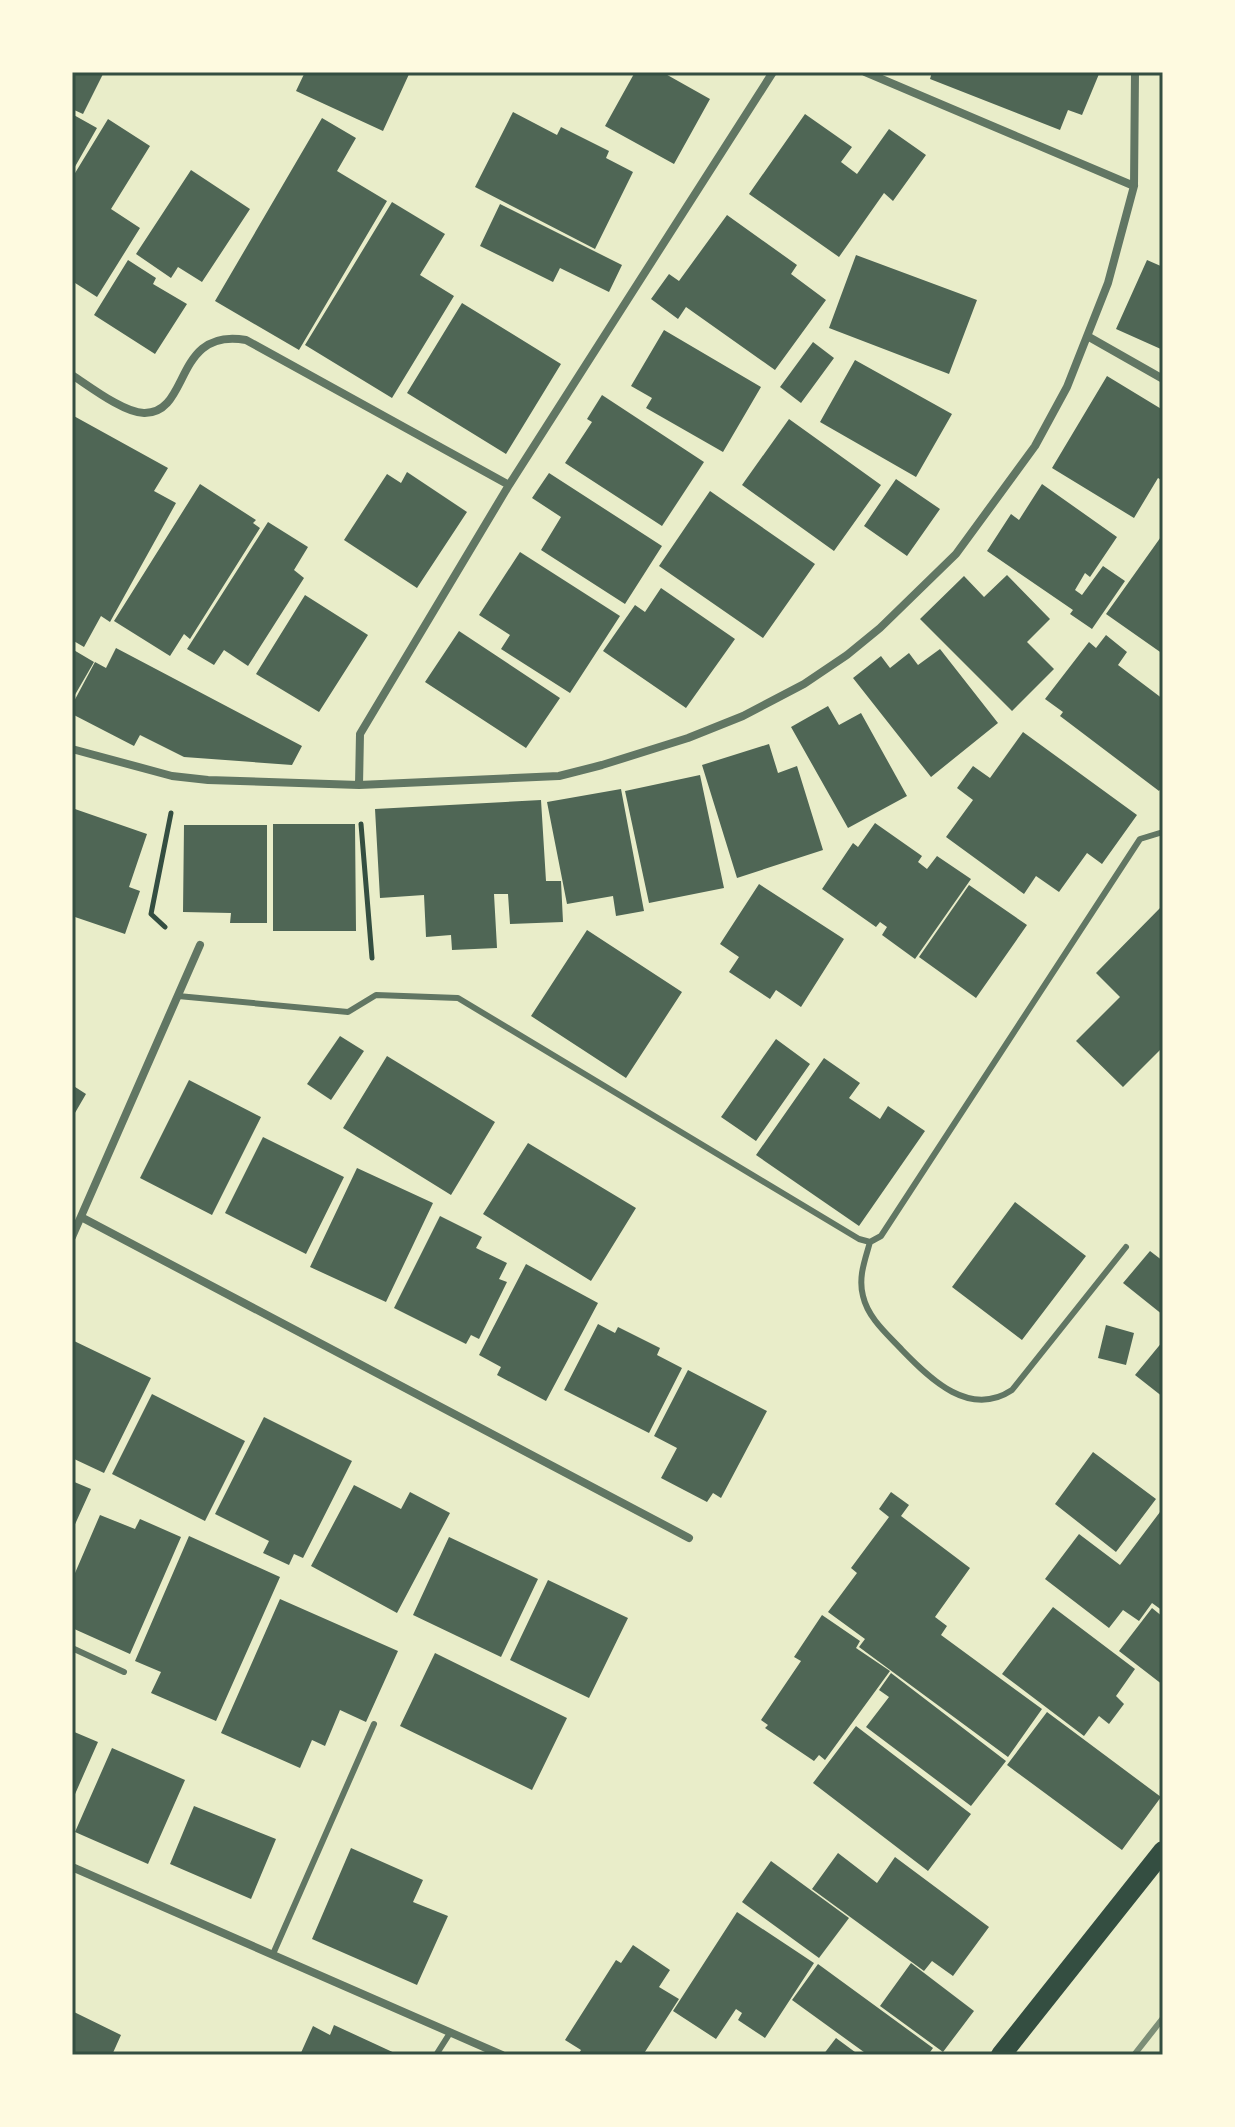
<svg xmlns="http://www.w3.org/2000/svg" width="1235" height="2127" font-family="'Open Sans',sans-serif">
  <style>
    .building { fill: #4f6655 }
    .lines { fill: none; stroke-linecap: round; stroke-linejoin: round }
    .path { stroke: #344e41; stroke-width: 5 }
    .service { stroke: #617663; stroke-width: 6 }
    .minor { stroke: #617663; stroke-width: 8 }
    .primary { stroke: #344e41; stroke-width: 20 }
    .rail { stroke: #7c8e77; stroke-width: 6 }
    .neatline { fill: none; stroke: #344e41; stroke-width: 3 }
  </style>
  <rect width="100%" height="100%" fill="#e9edc9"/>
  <!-- building -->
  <path class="building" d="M72,72H104L83,114L72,109Z
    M305,72H410L383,131L296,91Z
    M635,72H662L710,99L674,164L605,126Z
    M932,72H1094L1099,74L1082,115L1068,110L1060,130L930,79Z
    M513,112L557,135L561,127L609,151L606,158L633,172L595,249L475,187Z
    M72,114L97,128L72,172Z
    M805,114L852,147L841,162L857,174L889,129L926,155L893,201L884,193L839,257L749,194Z
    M322,118L356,138L337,171L387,201L299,350L215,301Z
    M108,119L150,146L111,209L140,228L97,297L72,281V178Z
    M191,170L250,209L202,282L178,267L171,278L136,254Z
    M392,202L445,234L420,275L454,296L392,398L305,345Z
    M500,204L622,265L609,292L560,268L553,282L480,246Z
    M727,215L797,265L791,274L826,300L775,370L686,307L678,319L651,299L669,274L679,281Z
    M856,255L977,300L949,374L829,328Z
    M128,260L156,278L153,284L187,304L155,354L94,315Z
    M1147,260L1163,267V350L1116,329Z
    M462,303L561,364L506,454L407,393Z
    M664,330L761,387L723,452L646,408L652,398L631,386Z
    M813,342L834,358L801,403L780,387Z
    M855,360L952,414L916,477L820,422Z
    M1107,376L1163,410V481L1158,478L1134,518L1052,468Z
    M602,395L704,462L662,526L565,463L592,422L587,419Z
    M72,415L168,468L154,491L176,503L110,622L101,616L84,647L72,640Z
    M789,419L881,485L834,551L742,485Z
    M407,472L467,512L417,588L344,540L387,474L401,483Z
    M549,473L662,546L625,604L541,550L561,517L532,498Z
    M896,479L940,509L907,556L864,526Z
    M200,484L256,520L253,523L260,528L190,639L184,634L170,656L114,621Z
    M1042,484L1117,537L1090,577L1085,573L1075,590L1082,595L1103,566L1125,581L1092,629L1070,614L1073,610L987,551L1011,514L1019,520Z
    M710,491L815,564L763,638L659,566Z
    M268,522L308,547L294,570L304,578L248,666L224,650L214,665L187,649Z
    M1163,534V654L1106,614Z
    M520,552L620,616L570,693L501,649L510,635L479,615Z
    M1007,575L1050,619L1027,642L1054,669L1012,711L920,619L964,576L984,597Z
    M661,588L735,639L686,708L603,651L635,605L645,612Z
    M305,595L368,635L319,712L256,674Z
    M459,631L560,698L526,748L425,682Z
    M1106,635L1127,652L1118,665L1163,699V727L1160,732L1163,734V786L1159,791L1060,716L1063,712L1045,699L1089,642L1096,648Z
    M116,648L302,746L292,765L184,757L140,735L134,746L72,714V705L95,662L106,668Z
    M72,649L94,662L72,700Z
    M940,649L998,723L931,777L853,678L881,656L890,668L909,653L918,665Z
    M828,706L839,725L861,713L907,796L848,828L791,727Z
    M1023,732L1137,815L1102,864L1087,853L1059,892L1036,876L1024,894L946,837L973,800L957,788L973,766L990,778Z
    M769,744L778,773L797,766L823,850L737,878L702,765Z
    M700,775L724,888L649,903L625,791Z
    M621,789L644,911L616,916L613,896L567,904L547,802Z
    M541,800L546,881H561L563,922L510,924L508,894H494L497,948L452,950L451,935L426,937L424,895L380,898L375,809Z
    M72,808L147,834L129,887L140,891L125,934L72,916Z
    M875,823L922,856L918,862L927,869L937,856L971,879L915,959L882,935L887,927L880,922L876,927L822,889L853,843L858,847Z
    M273,824H355L356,931H273Z
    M184,825H267V923H230L231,913L183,912Z
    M759,884L844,939L801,1007L776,990L770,999L729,972L739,957L720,944Z
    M969,885L1027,925L976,998L919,957Z
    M1163,905V1047L1123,1087L1076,1041L1120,997L1096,973Z
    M587,930L682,992L626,1078L531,1016Z
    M340,1036L364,1051L331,1100L307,1084Z
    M776,1039L810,1064L756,1141L721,1117Z
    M387,1056L495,1122L451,1195L343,1128Z
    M824,1058L860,1083L849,1098L880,1119L888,1106L925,1131L859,1226L756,1155Z
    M189,1080L261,1117L212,1215L140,1178Z
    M72,1085L86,1094L72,1118Z
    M263,1137L344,1177L306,1254L225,1213Z
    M528,1143L636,1208L591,1281L483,1214Z
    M357,1168L433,1203L386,1302L310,1267Z
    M1015,1202L1086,1256L1022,1340L952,1287Z
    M440,1216L482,1237L476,1248L507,1263L499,1279L507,1282L479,1339L471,1335L466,1344L394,1308Z
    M1150,1251L1163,1261V1315L1123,1283Z
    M526,1264L598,1303L546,1401L497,1375L501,1367L479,1355Z
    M598,1324L615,1333L618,1327L660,1348L657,1355L682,1368L649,1433L564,1390Z
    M1106,1325L1134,1333L1126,1365L1098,1358Z
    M72,1340L151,1378L104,1473L72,1458Z
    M1163,1341V1397L1135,1375Z
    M688,1370L767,1411L721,1498L713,1493L707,1502L661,1478L677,1448L654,1436Z
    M152,1394L245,1441L205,1521L112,1474Z
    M264,1417L352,1461L303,1558L294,1554L289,1565L263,1553L269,1541L215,1514Z
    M1093,1452L1156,1499L1116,1552L1055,1504Z
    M72,1481L91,1489L72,1531Z
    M354,1485L401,1509L410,1492L450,1513L397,1613L311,1566Z
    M891,1492L909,1505L901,1516L970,1568L935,1617L947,1626L941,1635L1042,1709L1008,1757L859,1647L865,1639L828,1612L857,1573L851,1568L889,1517L879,1509Z
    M1163,1508V1611L1152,1603L1139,1621L1123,1610L1109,1628L1045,1579L1079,1534L1120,1565Z
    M100,1515L135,1529L140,1519L181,1537L130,1654L72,1628V1580Z
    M189,1536L280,1577L216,1721L151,1693L161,1672L135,1661Z
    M449,1537L538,1579L501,1657L413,1615Z
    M548,1580L628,1618L589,1698L510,1660Z
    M280,1599L398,1651L366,1722L340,1710L325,1746L312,1740L300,1768L221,1733Z
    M1053,1607L1135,1669L1116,1696L1124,1704L1109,1724L1099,1716L1084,1736L1002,1674Z
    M1152,1608L1163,1617V1685L1119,1651Z
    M822,1615L860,1641L856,1648L890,1671L825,1760L819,1755L814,1761L765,1728L768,1725L761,1720L801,1661L794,1657Z
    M435,1653L567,1718L532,1790L400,1726Z
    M891,1673L1006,1761L971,1806L866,1727L889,1697L879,1690Z
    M1047,1712L1161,1797L1122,1850L1007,1765Z
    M856,1726L971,1814L928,1871L813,1783Z
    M72,1731L98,1742L72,1801Z
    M112,1748L185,1780L148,1864L75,1832Z
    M194,1806L276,1839L251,1899L170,1864Z
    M351,1848L423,1880L413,1902L448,1916L417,1985L312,1939Z
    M838,1853L877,1883L895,1857L989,1927L953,1976L932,1961L924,1971L812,1889Z
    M771,1861L849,1918L819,1958L742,1902Z
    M737,1912L814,1963L765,2038L738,2020L742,2013L736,2009L716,2039L673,2011Z
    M633,1945L670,1970L659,1987L679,1999L643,2055H578L581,2050L565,2040L616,1960L621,1963Z
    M911,1963L974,2011L943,2052L880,2006Z
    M818,1964L933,2048L928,2055H868L792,2000Z
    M72,2011L121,2035L112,2055H72Z
    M334,2025L399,2055H300L313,2026L330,2035Z
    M836,2038L859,2055H823Z"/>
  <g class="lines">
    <!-- path -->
    <path class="path" d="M361,824L372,958
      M165,927L151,914L171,813"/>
    <!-- service -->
    <path class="service" d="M178,996L348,1012L376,995L458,998L859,1239L870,1242L881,1236L1140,839L1163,832
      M870,1242C865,1260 858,1277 863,1296C868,1318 887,1334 902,1350C931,1380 970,1418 1012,1390L1126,1247
      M72,1648L124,1672
      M273,1954L374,1724
      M436,2055L450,2033"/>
    <!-- minor -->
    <path class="minor" d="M865,72L1134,186
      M1089,337L1163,379
      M72,375C89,386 124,413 144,413C191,414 173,327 246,340L509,485
      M72,749L172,776L208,780L359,785L559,776L602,765L688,738L743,716L804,684L847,655L880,628L956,554L1035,446L1067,387L1108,283L1134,186L1135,72
      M359,785L360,734L509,485L773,72
      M81,1217L689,1538
      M72,1237L200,945
      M72,1867L502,2055"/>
    <!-- primary -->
    <path class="primary" d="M1001,2055L1163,1851"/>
    <!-- rail -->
    <path class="rail" d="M1134,2055L1163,2018"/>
  </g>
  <!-- border -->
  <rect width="1235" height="2127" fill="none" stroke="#fefae0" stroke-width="148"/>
  <rect x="74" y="74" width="1087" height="1979" class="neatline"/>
</svg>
